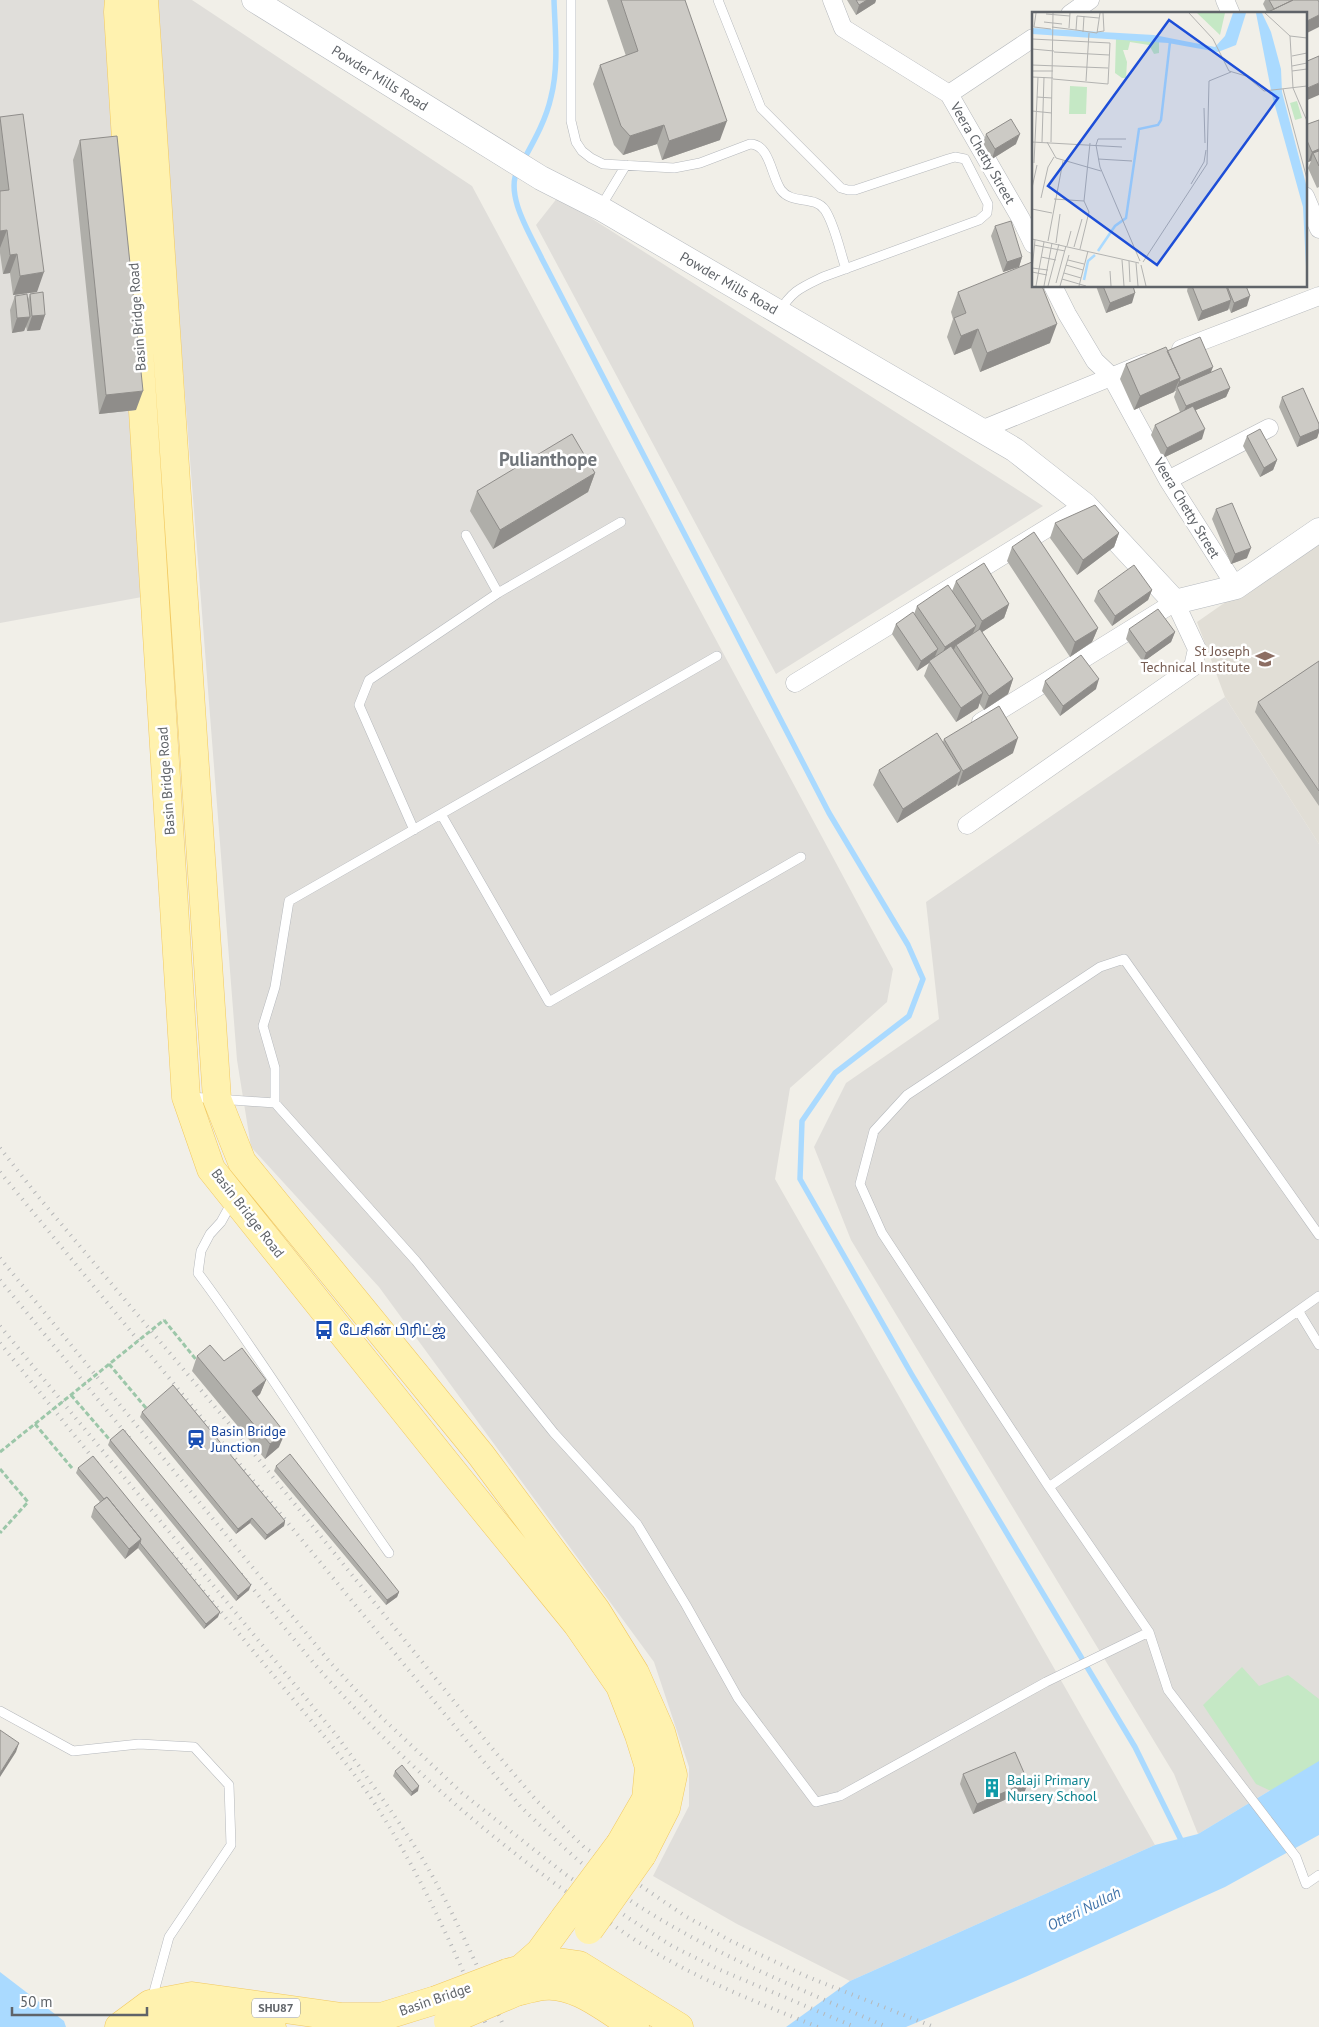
<svg xmlns="http://www.w3.org/2000/svg" width="1319" height="2027" font-family="'PT Sans','Noto Sans Tamil',sans-serif">
  <style>
    .industrial { fill: #e0deda }
    .education { fill: #e1ded6 }
    .green { fill: #c5e8c5 }
    .water { fill: #aadaff }
    .lines { fill: none; stroke-linecap: round; stroke-linejoin: round }
    .stream { stroke: #aadaff; stroke-width: 5.5 }
    .lane-casing { stroke: #b5b8bc; stroke-width: 10 }
    .street-casing { stroke: #b5b8bc; stroke-width: 19 }
    .secondary-casing { stroke: #b6babf; stroke-width: 25 }
    .primary-casing { stroke: #f2c960; stroke-width: 29 }
    .path { stroke: #9cc7a9; stroke-width: 3; stroke-dasharray: 5 2.5; stroke-linecap: butt }
    .lane { stroke: #fff; stroke-width: 9 }
    .street { stroke: #fff; stroke-width: 18 }
    .secondary { stroke: #fff; stroke-width: 24 }
    .primary { stroke: #fff2af; stroke-width: 28 }
    .rail { stroke: #b6b7b8; stroke-width: 4; stroke-dasharray: 1 6; stroke-linecap: butt }
    .primary-bridge-casing { stroke: #f2c960; stroke-width: 29; stroke-linecap: butt }
    .path-bridge { stroke: #9cc7a9; stroke-width: 3; stroke-dasharray: 5 2.5; stroke-linecap: butt }
    .primary-bridge { stroke: #fff2af; stroke-width: 28 }
    .wall { fill: #afaea9 }
    .shaded-wall { fill: #8f8d8a }
    .building { fill: #cccac5; stroke: #8f8d8a }
    .labels { text-anchor: middle; stroke-width: 5; stroke-linejoin: round; paint-order: stroke }
    .shield { fill: #fff; stroke: #8f9295; stroke-width: 1 }
    .shield-label { font-size: 12px; font-weight: bold; fill: #5f6368 }
    .street-label { font-size: 14px; fill: #5f6368; stroke: #fff }
    .education-label { font-size: 14px; fill: #785e54; stroke: #fff; text-anchor: end }
    .transit-label { font-size: 14px; fill: #164399; stroke: #fff; text-anchor: start }
    .culture-label { font-size: 14px; fill: #0d838f; stroke: #fff; text-anchor: start }
    .water-label { font-size: 15px; font-style: italic; fill: #4174aa; stroke: #fff }
    .district-label { font-size: 19px; font-weight: bold; fill: #70757a; stroke: #fff }
    .inset-river { fill: none; stroke: #aadaff; stroke-width: 2.5 }
    .inset-road { fill: none; stroke: #b3b3b1; stroke-width: 1 }
    .view { fill: #1d4ed8; fill-opacity: 0.15; stroke: #1d4ed8; stroke-width: 2.5 }
    .inset-edge { fill: none; stroke: #5f6368; stroke-width: 2.5 }
  </style>
  <rect width="100%" height="100%" fill="#f1efe8"/>
  <!-- industrial -->
  <path class="industrial" d="M0,0H109L142,597L0,623Z
    M154,0H192L472,186L893,969L887,1002L790,1088L775,1179L1155,1845L850,1981L737,1924L653,1876L689,1806V1767L654,1662L379,1287L251,1147L237,1060Z
    M558,197L1043,506L776,674L536,225Z
    M1225,697L1319,844V1761L1198,1834L1174,1774L851,1240L814,1147L846,1083L939,1019L926,902Z"/>
  <!-- education -->
  <path class="education" d="M1319,537V844L1225,697L1197,622Z"/>
  <!-- green -->
  <path class="green" d="M1242,1667L1259,1686L1288,1675L1319,1699V1764L1273,1792L1256,1784L1203,1705Z"/>
  <!-- water -->
  <path class="water" d="M1319,1761V1835L1225,1887L1025,1977L906,2027H786L850,1981L1155,1845L1198,1834Z
    M0,1972L64,2021L66,2027H0Z"/>
  <g class="lines">
    <!-- stream -->
    <path class="stream" d="M523,161C534,141 546,120 551,97C559,66 555,32 554,0
      M518,169C504,195 531,235 542,259L829,813L908,945L923,979L909,1016L835,1073L802,1121L800,1179L912,1375L1135,1747L1183,1844"/>
    <!-- lane casing -->
    <g class="lane-casing">
      <path id="lane" d="M571,0V121L576,142L582,151L591,158L603,164L674,168L700,163L750,144C770,144 771,176 781,190C792,205 815,195 825,210C835,225 840,252 846,269
        M718,0L761,108L841,188L848,190H855L948,159L955,157L965,159L988,204L987,213L979,220L823,277C802,287 791,291 779,313
        M600,208L626,165
        M466,535L498,593L621,522
        M441,814L549,1002L801,857
        M414,830L359,705L369,680L498,593
        M191,1097L275,1103L416,1261L554,1433L637,1524L686,1605L738,1698L816,1802L840,1796L1046,1682L1149,1632
        M275,1103V1068L263,1026L275,987L289,901L717,656
        M232,1202L221,1222L210,1234L201,1251L198,1273C266,1364 324,1461 389,1553
        M1319,1235L1124,959L1100,967L907,1095L874,1131L860,1184L882,1233L1049,1487L1149,1632L1168,1690L1296,1857L1306,1884L1319,1875
        M1299,1312L1319,1345
        M1049,1487L1319,1296
        M0,1711L73,1751L139,1744L194,1747L229,1785L231,1845L169,1937L152,1999"/>
    </g>
    <!-- street casing -->
    <g class="street-casing">
      <path id="street" d="M832,0L843,28L949,94L1021,219L1033,244
        M1225,0L1231,14
        M1070,14L1090,0
        M949,94L1033,38
        M1305,196L1319,229
        M1053,286L1067,314L1095,361L1111,376L1168,480L1236,587
        M1181,349L1319,296
        M981,430L1145,363
        M1168,480L1269,428
        M795,683L1085,505
        M967,825L1193,667L1197,649L1175,602L981,722"/>
    </g>
    <!-- secondary casing -->
    <g class="secondary-casing">
      <path id="secondary" d="M254,0L541,178L600,208L1015,450L1085,505L1175,602L1236,587L1319,530"/>
    </g>
    <!-- primary casing -->
    <g class="primary-casing">
      <path id="primary" d="M119,0L118,12L186,1097L211,1169L455,1474L577,1624L620,1686L639,1735L649,1767L646,1799L620,1844
        M144,0L217,1099L242,1162L481,1455L596,1610L635,1673L661,1732L673,1775L666,1808L642,1855
        M523,1967L540,1952L564,1919
        M507,1973L543,1963L558,1962L579,1965L679,2027
        M516,1992C524,1990 534,1987 543,1986C576,1982 608,2011 635,2027
        M119,2027L150,2004L192,1996L342,2017H381L436,2000
        M154,2027L192,2016L272,2027"/>
    </g>
    <!-- path -->
    <path class="path" d="M164,1320L198,1362
      M109,1364L146,1408
      M71,1395L109,1439
      M35,1424L72,1468
      M0,1469L28,1502L0,1533"/>
    <!-- lane -->
    <use href="#lane" class="lane"/>
    <!-- street -->
    <use href="#street" class="street"/>
    <!-- secondary -->
    <use href="#secondary" class="secondary"/>
    <!-- primary -->
    <use href="#primary" class="primary"/>
    <!-- rail -->
    <path class="rail" d="M0,1148L36,1194L247,1445L491,1747L536,1800L584,1847L685,1916L731,1941L808,1977L934,2027
      M0,1172L521,1807C556,1841 591,1874 631,1901C710,1953 800,1989 887,2027
      M0,1258L329,1661L379,1715L462,1793L565,1874L630,1919L672,1946L718,1969L855,2027
      M0,1280L132,1441
      M0,1326L337,1736C366,1776 396,1816 422,1858C454,1912 479,1970 504,2027
      M0,1343L100,1467
      M172,1553C211,1600 250,1647 288,1693C319,1730 351,1767 377,1807C422,1877 455,1951 487,2027
      M241,1574C269,1608 296,1643 325,1676C404,1764 493,1842 591,1909C614,1926 638,1943 663,1957C712,1985 766,2006 818,2027"/>
    <!-- primary-bridge casing -->
    <g class="primary-bridge-casing">
      <path id="primary-bridge" d="M564,1919L620,1844
        M589,1930L642,1855
        M436,2000L507,1973
        M448,2021L516,1992"/>
    </g>
    <!-- path-bridge -->
    <path class="path-bridge" d="M0,1452L164,1320"/>
    <!-- primary-bridge -->
    <use href="#primary-bridge" class="primary-bridge"/>
  </g>
  <!-- wall -->
  <path class="wall" d="M607,0H685L720,140L662,160L657,144L623,155L614,145L593,84L600,65L626,56Z
    M847,0H876L875,3L856,15Z
    M1265,0H1318L1319,27L1267,12L1263,4Z
    M0,117L37,292L13,295L10,273L3,274L0,253Z
    M1319,120V187L1317,188L1308,168L1311,161L1308,162L1305,154V125Z
    M986,134L1016,144L992,159L983,143Z
    M80,140L136,410L99,414L73,160Z
    M995,226L1022,257L1019,267L1003,272L991,236Z
    M1096,286H1133L1132,303L1106,313Z
    M1188,286H1246L1247,306L1231,313L1229,308L1228,310L1198,321L1187,291Z
    M958,292L1050,343L980,372L971,348L954,355L947,337L953,319L951,312Z
    M30,294L45,315L40,330L27,331L26,326L24,331L12,333L10,310L15,296L28,299Z
    M1167,351L1211,372L1230,388L1226,397L1196,410L1202,439L1163,458L1151,435L1155,425L1180,412L1174,397L1176,391H1175L1174,392L1134,410L1120,379L1126,364Z
    M1282,397L1319,424V432L1317,438L1297,447L1279,407Z
    M1247,436L1277,460L1273,470L1260,477L1243,446Z
    M595,473L588,492L493,549L470,511L477,491Z
    M1216,509L1247,558L1231,564L1212,519Z
    M1055,523L1119,533L1114,547L1077,575L1050,538Z
    M1012,547L1098,628L1092,642L1070,657L1007,561Z
    M956,581L1009,604L1004,618L982,632L1013,679L1008,694L984,710L979,703L978,708L956,722L924,676L929,663L917,671L892,634L896,624L914,614L917,606L952,591Z
    M1152,590L1148,600L1112,626L1094,601L1098,591Z
    M1129,629L1175,632L1171,642L1143,662L1126,639Z
    M1319,661V806L1255,712L1258,702Z
    M1045,681L1096,689L1060,716L1042,691Z
    M944,739L1013,753L958,786L957,784L956,786L897,823L873,785L879,770L943,742Z
    M197,1356L224,1361L266,1380L260,1394L257,1397L279,1447L265,1459L192,1371Z
    M142,1412L285,1521L284,1526L265,1540L250,1523L236,1534L140,1417Z
    M110,1440L249,1590L236,1601L108,1445Z
    M276,1466L399,1592L397,1597L386,1605L274,1471Z
    M78,1468L218,1617L204,1629L138,1548L125,1559L91,1517L94,1507L100,1502L76,1473Z
    M395,1771L418,1791L411,1796L393,1776Z
    M963,1774L1025,1791L973,1814L960,1784Z"/>
  <!-- shaded-wall -->
  <path class="shaded-wall" d="M867,0H876L875,3L856,15L859,5Z
    M1319,15V27L1305,34V22Z
    M1319,83V95L1305,101V89Z
    M727,121L720,140L662,160L669,141Z
    M664,125L657,144L623,155L630,136Z
    M1020,134L1016,144L992,159L995,149Z
    M1319,149V157L1313,153L1311,161L1308,162L1312,152Z
    M7,230L0,248V231Z
    M17,254L10,273L3,274L10,255Z
    M1022,257L1019,267L1003,272L1007,262Z
    M44,272L37,292L13,295L20,276Z
    M1135,293L1132,303L1106,313L1110,303Z
    M1250,296L1247,306L1231,313L1234,303Z
    M1231,300L1228,310L1198,321L1202,311Z
    M45,315L40,330L27,331L32,316Z
    M30,317L24,331L12,333L17,318Z
    M1057,324L1050,343L980,372L987,353Z
    M978,329L971,348L954,355L961,336Z
    M1213,367L1209,377L1177,387L1175,392L1179,382Z
    M1180,378L1174,392L1134,410L1140,396Z
    M1230,388L1226,397L1182,416L1186,406Z
    M143,391L136,410L99,414L106,395Z
    M1205,429L1202,439L1163,458L1167,448Z
    M1319,429V432L1317,438L1297,447L1300,437Z
    M1277,460L1273,470L1260,477L1264,468Z
    M595,473L588,492L493,549L500,530Z
    M1119,533L1114,547L1077,575L1083,560Z
    M1251,548L1247,558L1231,564L1235,554Z
    M1152,590L1148,600L1112,626L1115,616Z
    M1009,604L1004,618L976,636L982,621Z
    M976,626L970,640L956,645L953,652L940,661L945,647Z
    M1098,628L1092,642L1070,657L1075,642Z
    M1175,632L1171,642L1143,662L1146,653Z
    M938,649L934,659L929,661V663L917,671L921,661Z
    M1013,679L1008,694L984,710L989,696Z
    M1099,679L1096,689L1060,716L1063,706Z
    M983,693L978,708L956,722L961,708Z
    M1018,738L1013,753L958,786L963,771Z
    M961,771L956,786L897,823L903,809Z
    M266,1380L260,1394L246,1406L252,1391Z
    M285,1433L279,1447L265,1459L270,1444Z
    M252,1518L250,1523L236,1534L238,1529Z
    M285,1521L284,1526L265,1540L267,1535Z
    M141,1539L138,1548L125,1559L129,1549Z
    M251,1585L249,1590L236,1601L238,1596Z
    M399,1592L397,1597L386,1605L387,1600Z
    M220,1612L218,1617L204,1629L206,1624Z
    M19,1743L16,1752L0,1777V1773Z
    M1028,1782L1025,1791L973,1814L977,1804Z
    M419,1786L418,1791L411,1796L412,1792Z"/>
  <!-- building -->
  <path class="building" d="M621,0H685L727,121L669,141L664,125L630,136L621,126L600,65L638,51Z
    M856,0H867L859,5Z
    M1269,0H1293L1274,9Z
    M1293,0H1318L1319,2V15L1305,22V14H1264Z
    M1319,56V83L1305,89V62Z
    M23,114L44,272L20,276L17,254L10,255L7,230L0,231V191L9,190L0,117Z
    M1011,119L1020,134L995,149L986,134Z
    M1319,120V149L1312,152L1305,136V125Z
    M117,136L143,391L106,395L80,140Z
    M1319,151V166L1313,153Z
    M1011,221L1022,257L1007,262L995,226Z
    M1032,262L1033,264V286H1042L1057,324L987,353L978,329L961,336L954,318L966,313L958,292Z
    M1103,286H1133L1135,293L1110,303Z
    M1192,286H1226L1231,300L1202,311Z
    M1227,286H1246L1250,296L1234,303Z
    M43,292L45,315L32,316L30,294Z
    M27,294L30,317L17,318L15,296Z
    M1200,337L1213,367L1179,382L1180,378L1167,351Z
    M1166,347L1180,378L1140,396L1126,364Z
    M1221,368L1230,388L1186,406L1177,387Z
    M1303,388L1319,424V429L1300,437L1282,397Z
    M1193,406L1205,429L1167,448L1155,425Z
    M1260,429L1277,460L1264,468L1247,436Z
    M572,434L595,473L500,530L477,491Z
    M1232,503L1251,548L1235,554L1216,509Z
    M1095,505L1119,533L1083,560L1055,523Z
    M1034,532L1098,628L1075,642L1012,547Z
    M984,563L1009,604L982,621L956,581Z
    M1134,565L1152,590L1115,616L1098,591Z
    M948,585L976,626L945,647L917,606Z
    M1158,609L1175,632L1146,653L1129,629Z
    M913,612L938,649L921,661L896,624Z
    M980,629L1013,679L989,696L956,645Z
    M951,646L983,693L961,708L929,661Z
    M1081,655L1099,679L1063,706L1045,681Z
    M1319,661V791L1258,702Z
    M999,706L1018,738L963,771L944,739Z
    M937,733L961,771L903,809L879,770Z
    M210,1345L224,1361L242,1348L266,1380L252,1391L285,1433L270,1444L197,1356Z
    M173,1385L285,1521L267,1535L252,1518L238,1529L142,1412Z
    M123,1429L251,1585L238,1596L110,1440Z
    M290,1454L399,1592L387,1600L276,1466Z
    M93,1456L220,1612L206,1624L140,1543L141,1539L107,1497L104,1499L78,1468Z
    M107,1497L141,1539L129,1549L94,1507Z
    M0,1730L19,1743L0,1773Z
    M1015,1752L1028,1782L977,1804L963,1774Z
    M402,1765L419,1786L412,1792L395,1771Z"/>
  <!-- icons -->
  <defs>
    <g id="university-bare" transform="scale(1.5)"><path d="M0-5L7-2L0 1L-7-2ZM-4 1L0 2.5L4 1V4Q0 6-4 4Z" fill="#8d6e63" stroke="#fff" stroke-width="2.5" paint-order="stroke"/></g>
    <g id="bus-bare" transform="scale(1.5)"><path d="M-5-6H5V4H4V6H2V4H-2V6H-4V4H-5ZM-3.5-4V0h7V-4ZM-3.5 1.2v1.5H-2V1.2ZM2 1.2v1.5H3.5V1.2Z" fill="#1a4fb4" stroke="#fff" stroke-width="2.5" paint-order="stroke"/></g>
    <g id="station-bare" transform="scale(1.5)"><path d="M-3-6H3Q5-6 5-4V2Q5 4 3 4L4.5 6H3L1.5 4h-3L-3 6H-4.5L-3 4Q-5 4-5 2V-4Q-5-6-3-6ZM-3.5-4v3h7v-3ZM-3.5 1v1.5H-2V1ZM2 1v1.5H3.5V1Z" fill="#1a4fb4" stroke="#fff" stroke-width="2.5" paint-order="stroke"/></g>
    <g id="building-bare" transform="scale(1.5)"><path d="M-4-6H4V6H1V3H-1V6H-4ZM-2.5-4.3h1.7v1.8h-1.7ZM.8-4.3h1.7v1.8H.8ZM-2.5-1h1.7V.8h-1.7ZM.8-1h1.7V.8H.8Z" fill="#0f9aa8" stroke="#fff" stroke-width="2.5" paint-order="stroke"/></g>
  </defs>
  <g fill-rule="evenodd">
    <use href="#university-bare" x="1265" y="659"/>
    <use href="#bus-bare" x="324" y="1330"/>
    <use href="#station-bare" x="196" y="1439"/>
    <use href="#building-bare" x="992" y="1788"/>
  </g>
  <g class="labels">
    <!-- shield labels -->
    <rect class="shield" x="252" y="1998.5" width="48" height="19" rx="4"/>
    <g class="shield-label">
      <text x="276" y="2012">SHU87</text>
    </g>
    <!-- street labels -->
    <g class="street-label">
      <text transform="translate(380 78) rotate(32)" y="5">Powder Mills Road</text>
      <text transform="translate(983 153) rotate(60)" y="5">Veera Chetty Street</text>
      <text transform="translate(729 283) rotate(30)" y="5">Powder Mills Road</text>
      <text transform="translate(137 317) rotate(-94)" y="5">Basin Bridge Road</text>
      <text transform="translate(1187 508) rotate(59)" y="5">Veera Chetty Street</text>
      <text transform="translate(166 781) rotate(-94)" y="5">Basin Bridge Road</text>
      <text transform="translate(248 1213) rotate(52)" y="5">Basin Bridge Road</text>
      <text transform="translate(435 1999) rotate(-19)" y="5">Basin Bridge</text>
    </g>
    <!-- education labels -->
    <g class="education-label">
      <text x="1250" y="656">St Joseph<tspan x="1250" dy="16">Technical Institute</tspan></text>
    </g>
    <!-- transit labels -->
    <g class="transit-label">
      <text x="339" y="1335">பேசின் பிரிட்ஜ்</text>
      <text x="211" y="1436">Basin Bridge<tspan x="211" dy="16">Junction</tspan></text>
    </g>
    <!-- culture labels -->
    <g class="culture-label">
      <text x="1007" y="1785">Balaji Primary<tspan x="1007" dy="16">Nursery School</tspan></text>
    </g>
    <!-- water labels -->
    <g class="water-label">
      <text transform="translate(1084 1909) rotate(-26)" y="5">Otteri Nullah</text>
    </g>
    <!-- district labels -->
    <g class="district-label">
      <text x="548" y="466">Pulianthope</text>
    </g>
  </g>
  <!-- overview -->
  <g transform="translate(1032 12)">
    <rect width="275" height="275" fill="#f1efe8"/>
    <path d="M165,1H193L188,23ZM84,26L127,30V41L122,42L117,33L98,30L96,38H91L95,50L94,66H90L83,61ZM38,74L55,75L54,102H37ZM265,89L270,106L263,108L258,91Z" fill="#c5e8c5"/>
    <path d="M201,1H214L204,33L186,40L136,31L0,22V16L122,23L183,35L193,24ZM224,1H230L239,20L249,57L250,80L275,176V274L271,195L240,83Z" fill="#aadaff"/>
    <path class="inset-river" d="M66,239L83,214L94,206L107,117L126,113L129,108L138,30M52,268L56,249L63,243"/>
    <path class="inset-road" d="M4,1L2,15L19,17M157,1L181,27L197,59L214,64L232,79L275,74M233,1L258,24L261,76L275,109M14,2L38,4M12,10L30,12M20,15L44,18L45,4L67,6M37,16L38,1M44,18L65,21L68,1M51,20L52,4M65,20L72,19L71,1M258,24L275,26M0,27L78,31L76,72L21,67M0,37L22,39M22,40L77,43M260,44L275,41M0,53L76,56M260,54L275,51M0,59H21M260,59L275,57M0,65L21,66M54,69L57,21M251,77L275,167M5,85L20,86M172,96L173,131M0,99L20,101M94,127H66L64,133L68,155L108,249M0,130L90,135M10,130L12,65M15,130L24,146L69,159M19,130L21,1M66,147L100,149M2,151L6,65M159,172L172,150L174,138M0,176L5,153M9,186L16,155L22,145M22,187L52,189M0,197L20,201M0,227L107,251M16,229L31,149M24,231L28,202M2,233L33,239M35,234L39,219M42,235L50,207M48,237L57,200L52,189L58,131M9,245L24,248M36,248L52,252M90,248L92,274M97,249L98,270M111,250L175,152L177,69L199,60M104,251L106,274M34,253L51,258M109,253L114,274M0,256L16,258M0,258L3,228M78,259L79,274M0,260L15,263M32,261L49,266M30,267L54,274M24,271L34,234M4,274L12,230M12,274L20,231M16,274L27,232M28,274L37,243M47,274L56,239"/>
    <path class="view" d="M137,8L246,86L125,253L16,174Z"/>
    <rect width="275" height="275" class="inset-edge"/>
  </g>
  <!-- scale -->
  <path d="M12 2007v8h135v-8" fill="none" stroke="#5f6368" stroke-width="2.5"/>
  <text x="20" y="2007" font-size="15" fill="#5f6368" stroke="#ffffff" stroke-width="4" paint-order="stroke">50 m</text>
</svg>
